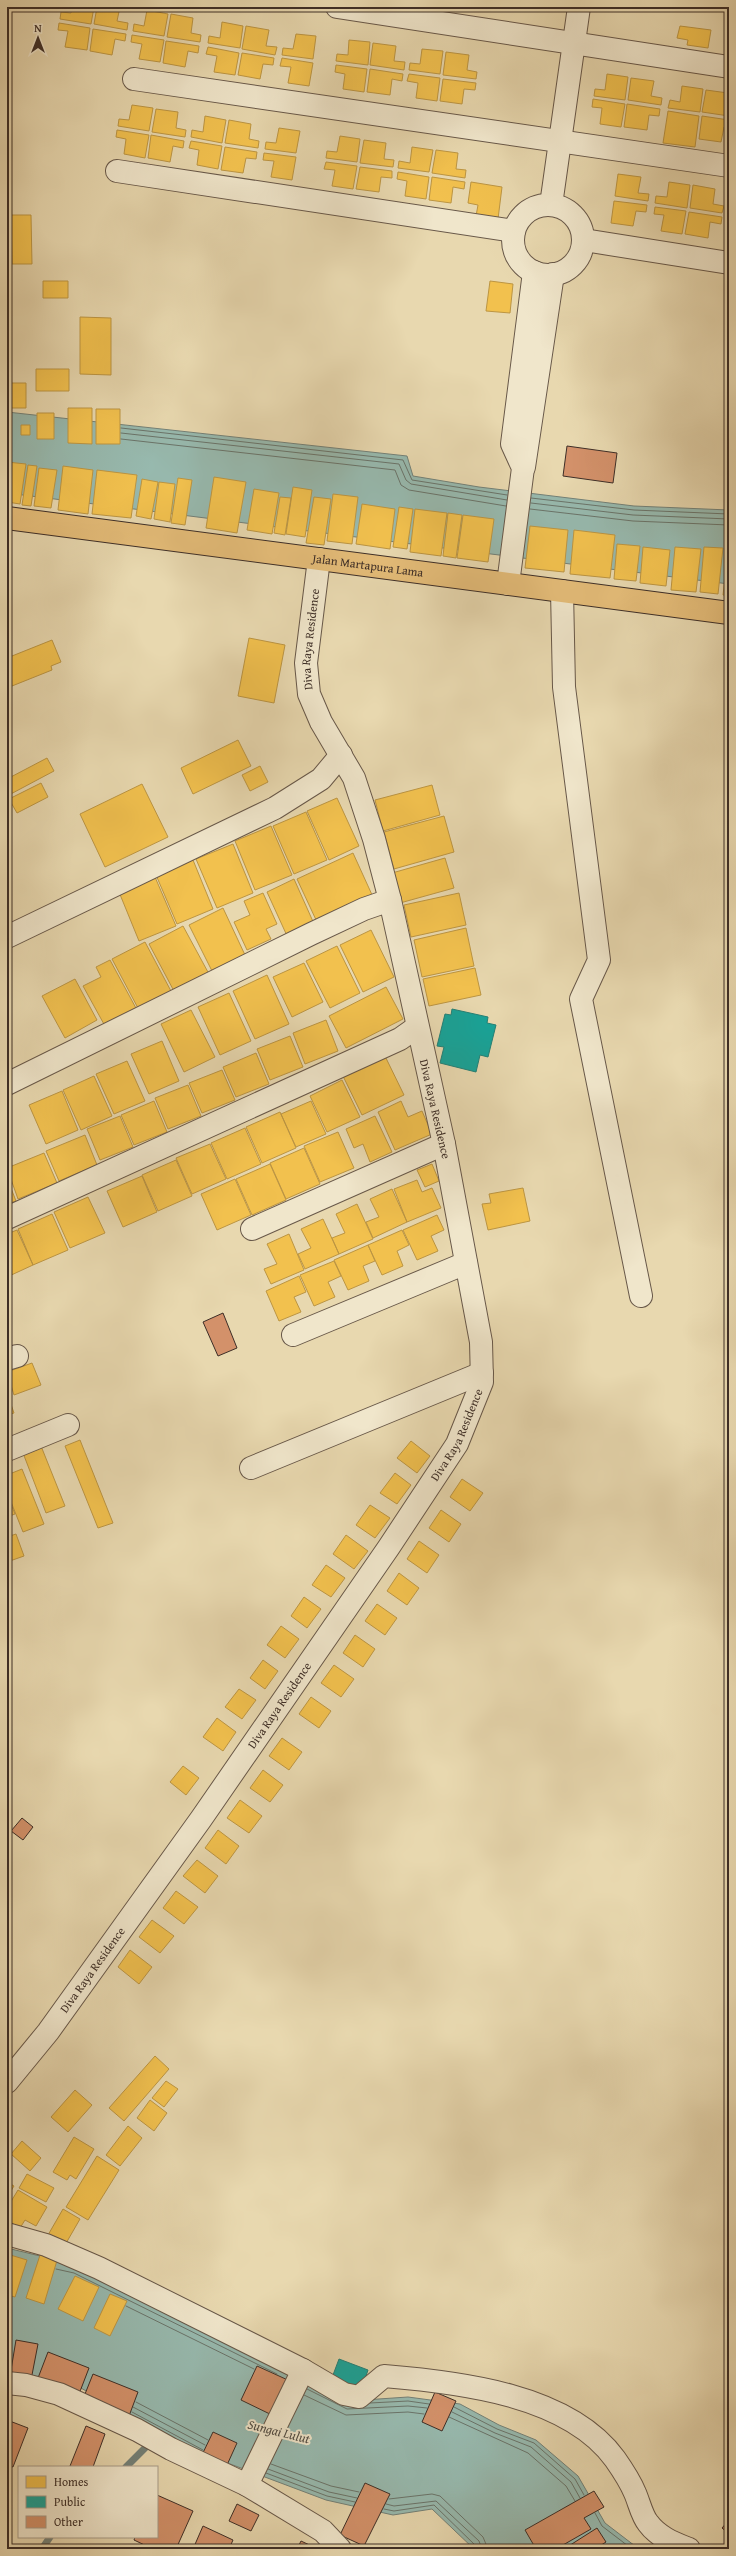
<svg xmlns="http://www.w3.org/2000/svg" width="736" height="2556" font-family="'Gentium Book Plus',serif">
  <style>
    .water { fill: #97b9ae; stroke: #738178 }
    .homes { fill: #f2c14e; stroke: #bc9542 }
    .public { fill: #17a398; stroke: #228076 }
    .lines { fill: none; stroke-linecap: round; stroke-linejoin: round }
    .shore { stroke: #6a746a; stroke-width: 1 }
    .stream { stroke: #738178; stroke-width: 7 }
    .building { fill: #d3916a; stroke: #3d2e27 }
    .minor-casing { stroke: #685849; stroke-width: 24 }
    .major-casing { stroke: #3d2e27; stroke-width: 24 }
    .minor { stroke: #f0e6cb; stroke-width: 22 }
    .major { stroke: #e4bc78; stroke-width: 22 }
    .labels { text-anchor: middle; stroke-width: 4; stroke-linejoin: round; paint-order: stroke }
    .street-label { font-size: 12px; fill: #3d2e27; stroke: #f0e6cb }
    .water-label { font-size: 13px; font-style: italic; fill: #4f4a42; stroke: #f0e6cb }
  </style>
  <rect width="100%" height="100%" fill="#e8d8af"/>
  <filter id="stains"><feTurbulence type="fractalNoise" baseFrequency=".005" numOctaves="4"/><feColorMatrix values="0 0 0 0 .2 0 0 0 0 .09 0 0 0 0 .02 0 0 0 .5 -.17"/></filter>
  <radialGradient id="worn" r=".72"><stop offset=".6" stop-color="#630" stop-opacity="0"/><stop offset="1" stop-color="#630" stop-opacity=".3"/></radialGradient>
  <!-- water -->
  <path class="water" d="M7,412L407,456L413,476L479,487L634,506L729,510V584L7,493Z
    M7,2248L77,2265L349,2401L408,2397L460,2404L499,2425L536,2440L578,2476L605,2523L639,2549H474L432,2509L393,2515L326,2500L193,2450L79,2387L7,2374Z"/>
  <!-- homes -->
  <path class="homes" d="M72,7H94L91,24L60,19L61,12L71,13Z
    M97,7H120L117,21L128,23L127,30L94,24Z
    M147,10L168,14L164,36L133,31L134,24L144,26Z
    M171,14L193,18L191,33L201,35L200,42L167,37Z
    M222,22L243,26L240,48L208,43L209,36L220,38Z
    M59,23L90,28L87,50L65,47L68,31L58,30Z
    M246,26L269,30L266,46L277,47L275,55L242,49Z
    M680,26L711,30L708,48L687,45L688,40L677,38Z
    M93,29L126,34L125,41L115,39L112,55L90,51Z
    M296,34L316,36L313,59L282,55L283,48L293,49Z
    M132,35L164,40L160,62L139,59L142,44L131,42Z
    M349,40L370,42L368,65L336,61L337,54L348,55Z
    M166,41L199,46L198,53L188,51L185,67L163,63Z
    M373,43L396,46L394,61L405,62L404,70L370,65Z
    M208,47L239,53L235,75L214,72L217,56L206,54Z
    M422,49L443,51L440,74L409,70L410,63L420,64Z
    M446,52L469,55L467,70L477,72L476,79L443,75Z
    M242,53L274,58L273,65L263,64L260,79L238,75Z
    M282,58L313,63L309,86L288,83L291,67L280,66Z
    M336,65L367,69L364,92L343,89L345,74L335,72Z
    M370,69L403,74L402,81L392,79L390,95L367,92Z
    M409,74L440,78L437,101L416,98L418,83L407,81Z
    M607,74L628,77L625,100L594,96L595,89L605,90Z
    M631,78L654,81L651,96L662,98L661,105L628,100Z
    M443,79L476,83L475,90L464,89L462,104L440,101Z
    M682,86L703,89L700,112L668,108L670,100L680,102Z
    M706,90L728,93L726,108L729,109V116L702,112Z
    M593,99L625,104L621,127L600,124L602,108L592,107Z
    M627,104L660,109L659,116L649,115L647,130L624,127Z
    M132,105L153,108L149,131L118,126L119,119L129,120Z
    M156,109L178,112L176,128L186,130L185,137L152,132Z
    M668,111L699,116L695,147L663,143Z
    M205,116L226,120L222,143L191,137L192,130L203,132Z
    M702,116L729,120V127H724L721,142L699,139Z
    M229,120L251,124L249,139L259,141L258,148L225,143Z
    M279,128L300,131L296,153L265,149L266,142L276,143Z
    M117,130L149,135L145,158L124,154L126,139L116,137Z
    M151,135L184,141L183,148L173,146L170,162L148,158Z
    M340,136L360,139L357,162L326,158L327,151L337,152Z
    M364,140L386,143L384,159L394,160L393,167L360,163Z
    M191,141L222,146L218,169L197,165L199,150L189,148Z
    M225,147L257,152L256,159L246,158L243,173L221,170Z
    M412,147L433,150L429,172L398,168L399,161L410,163Z
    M436,150L458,153L456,169L466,170L465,178L432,173Z
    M264,153L296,157L292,180L271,177L274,161L263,160Z
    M326,162L357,166L353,189L332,186L335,170L324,169Z
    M360,167L392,171V178L381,177L379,192L356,189Z
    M398,172L429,177L426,199L405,196L407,181L397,179Z
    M618,174L641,177L638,193L649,194L648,201L615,196Z
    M432,177L465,182L464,189L453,187L451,203L429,200Z
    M471,182L502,187L498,219L476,216L478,205L468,203Z
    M669,182L690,185L687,208L655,203L656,196L667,197Z
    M693,185L715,189L713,204L724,206L722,213L690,208Z
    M614,201L647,205L646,212L636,211L633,226L611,223Z
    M655,207L686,211L682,234L661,231L664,215L654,214Z
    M689,212L722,217L721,224L710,222L708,238L685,234Z
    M11,215H31L32,264H12Z
    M43,281H68V298H43Z
    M490,281L513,284L510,313L486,311Z
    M80,317L111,318V375L80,374Z
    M36,369H69V391H36Z
    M8,383H26V408H8Z
    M68,408H92V444L68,443Z
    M96,409H120V444H96Z
    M37,413H54V439H37Z
    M21,425H30V435H21Z
    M7,462L26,464L20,504L7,502Z
    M28,465L37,466L31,506L22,505Z
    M63,466L93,470L88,514L58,510Z
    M39,468L57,470L51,508L34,506Z
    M97,470L137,475L131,518L92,514Z
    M214,477L246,482L237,533L206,528Z
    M178,478L192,480L185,525L171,523Z
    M142,479L158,482L151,519L136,516Z
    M159,482L175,484L170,522L154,519Z
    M293,487L312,490L305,537L286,534Z
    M254,489L279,493L272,534L247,530Z
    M333,494L358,497L352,544L327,541Z
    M280,497L291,498L285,535L274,533Z
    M314,497L331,499L324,545L306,543Z
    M362,504L395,509L390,549L356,544Z
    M399,507L413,509L407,549L393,547Z
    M415,509L447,513L441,556L410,552Z
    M448,513L462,515L456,558L443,556Z
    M463,515L494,519L488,562L457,558Z
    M530,526L568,530L564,572L525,568Z
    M574,530L615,535L610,578L570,574Z
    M617,544L640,546L636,581L614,579Z
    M643,547L670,550L666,586L640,583Z
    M675,547L701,549L696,592L671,590Z
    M704,547L723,548L718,594L700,592Z
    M728,551H729V596L723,595Z
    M249,638L285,645L274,703L238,696Z
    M52,640L61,662L51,666L52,670L7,688V658Z
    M238,740L251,766L193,794L181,768Z
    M47,758L54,771L7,796V779Z
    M260,766L268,782L250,791L242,775Z
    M41,783L48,797L17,813L9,799Z
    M142,784L168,837L105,867L80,814Z
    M432,785L440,815L383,831L375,800Z
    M337,798L359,846L329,860L307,811Z
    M306,812L327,860L294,874L273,826Z
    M444,816L454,852L394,869L384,832Z
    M271,826L292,875L255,890L235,841Z
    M233,844L253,893L217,908L196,859Z
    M353,853L373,897L317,922L297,879Z
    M445,858L454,888L400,903L392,873Z
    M193,860L213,909L177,924L156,875Z
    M155,877L176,926L139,941L119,892Z
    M294,879L315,926L288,938L267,892Z
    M263,893L277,924L266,929L271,939L247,950L234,922L250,915L244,901Z
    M459,893L466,925L411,937L404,905Z
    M223,908L245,955L212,971L189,925Z
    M183,926L209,974L175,993L149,944Z
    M466,928L474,966L422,977L414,940Z
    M371,930L394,977L363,992L340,945Z
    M145,942L172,993L139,1010L112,959Z
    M337,946L360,993L330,1008L306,961Z
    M110,960L137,1010L105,1026L83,986L101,977L96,967Z
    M304,963L323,1002L292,1017L273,977Z
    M475,968L481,995L429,1006L423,979Z
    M267,975L289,1024L255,1039L233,991Z
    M75,979L97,1020L65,1038L42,996Z
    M386,987L403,1019L346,1048L329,1016Z
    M229,993L251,1041L220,1055L198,1007Z
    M191,1010L215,1057L184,1072L161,1024Z
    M326,1020L338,1051L305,1064L293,1033Z
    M290,1036L303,1067L270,1080L257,1049Z
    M162,1041L179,1081L149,1094L131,1054Z
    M256,1053L269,1084L236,1097L223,1067Z
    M384,1054L404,1095L362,1115L342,1074Z
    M127,1061L145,1101L114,1114L96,1074Z
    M222,1070L235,1100L202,1113L189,1083Z
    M94,1076L112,1116L81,1130L63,1090Z
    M342,1080L360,1117L327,1132L310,1096Z
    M188,1085L201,1116L168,1129L155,1098Z
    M62,1091L78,1130L46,1144L29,1105Z
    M154,1101L167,1132L134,1145L121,1115Z
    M311,1101L326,1134L296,1147L281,1114Z
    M401,1101L408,1117L422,1111L432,1134L395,1150L378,1112Z
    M280,1112L296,1148L262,1163L246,1127Z
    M120,1116L133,1147L100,1160L87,1129Z
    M375,1116L392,1152L370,1162L363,1144L354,1148L346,1129Z
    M245,1128L261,1164L227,1179L211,1143Z
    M338,1132L354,1168L320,1182L304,1146Z
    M85,1135L97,1165L59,1181L46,1151Z
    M210,1144L226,1179L192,1194L176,1158Z
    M304,1148L320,1184L286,1199L270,1163Z
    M44,1153L57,1183L18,1199L7,1168Z
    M176,1160L192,1196L158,1211L142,1175Z
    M270,1164L286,1200L252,1215L236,1179Z
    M432,1164L439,1181L425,1187L417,1170Z
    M142,1176L157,1212L123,1227L107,1191Z
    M7,1178L16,1201L7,1204Z
    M235,1179L251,1215L217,1230L201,1194Z
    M417,1180L422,1192L432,1188L441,1208L407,1222L394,1189Z
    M523,1188L530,1221L488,1230L482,1204L491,1203L489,1194Z
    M392,1189L407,1222L373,1238L366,1222L379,1217L370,1199Z
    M88,1197L105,1233L70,1248L54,1212Z
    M357,1204L373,1239L339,1254L332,1238L345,1233L336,1214Z
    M52,1214L68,1250L33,1265L18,1229Z
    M437,1215L444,1230L431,1236L438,1251L417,1260L403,1230Z
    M323,1219L339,1254L305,1269L298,1254L311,1248L301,1229Z
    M17,1230L33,1265L7,1277V1234Z
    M402,1230L409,1245L397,1251L403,1266L382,1275L368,1245Z
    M289,1234L304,1270L271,1284L264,1269L277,1264L267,1244Z
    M368,1245L375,1261L363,1266L369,1281L348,1290L334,1260Z
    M334,1261L341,1276L328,1282L335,1297L314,1306L300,1275Z
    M299,1276L306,1292L294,1297L301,1312L279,1321L266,1291Z
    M32,1363L41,1385L14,1395L7,1372Z
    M7,1393L14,1413L7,1415Z
    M80,1440L113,1523L98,1528L65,1446Z
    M411,1441L430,1456L417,1473L397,1458Z
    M41,1446L65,1506L46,1513L23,1453Z
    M22,1469L44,1524L23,1532L7,1492V1475Z
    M395,1473L411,1485L397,1504L380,1493Z
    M462,1479L483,1493L470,1511L450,1497Z
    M7,1494L15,1514L7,1517Z
    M370,1505L390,1518L375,1538L356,1525Z
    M441,1510L461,1524L449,1542L429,1528Z
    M16,1534L24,1556L7,1562V1537Z
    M346,1535L368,1551L354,1569L333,1554Z
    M419,1541L439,1555L427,1573L407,1559Z
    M326,1565L345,1578L331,1597L312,1585Z
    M399,1573L419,1588L407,1605L387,1591Z
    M304,1597L321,1609L307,1628L291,1616Z
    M377,1604L397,1618L385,1635L365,1621Z
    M281,1626L299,1639L285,1658L267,1645Z
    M355,1635L375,1649L363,1667L343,1653Z
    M263,1660L278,1671L265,1689L250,1678Z
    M334,1665L354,1679L341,1697L321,1683Z
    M239,1689L256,1700L242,1719L225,1707Z
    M311,1697L331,1711L319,1728L299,1714Z
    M217,1718L236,1732L223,1751L203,1737Z
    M282,1738L302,1752L289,1770L269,1756Z
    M183,1766L199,1778L186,1795L170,1782Z
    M263,1770L283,1785L270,1802L250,1788Z
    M240,1800L262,1816L249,1833L227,1818Z
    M218,1830L239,1846L226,1864L205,1848Z
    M197,1860L218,1876L205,1893L183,1876Z
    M176,1891L198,1907L184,1924L163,1908Z
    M152,1920L174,1936L160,1953L139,1937Z
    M130,1950L152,1967L139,1984L118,1967Z
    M155,2056L169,2069L124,2121L109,2108Z
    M166,2081L178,2089L164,2107L152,2098Z
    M75,2090L92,2105L68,2132L51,2117Z
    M150,2100L167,2113L154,2131L137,2118Z
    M128,2126L142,2138L120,2166L106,2155Z
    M74,2137L94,2149L76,2179L70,2175L67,2180L53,2172Z
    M22,2141L41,2158L30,2171L11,2154Z
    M97,2156L119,2170L88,2220L66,2207Z
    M27,2174L54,2188L46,2202L19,2188Z
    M7,2182L14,2186L7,2197Z
    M18,2190L47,2207L36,2226L25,2220L20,2228L7,2220V2208Z
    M63,2209L80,2219L65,2245L48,2235Z
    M41,2252L58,2257L44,2304L26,2298Z
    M7,2254L27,2260L15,2297L7,2295Z
    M75,2276L99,2287L83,2321L58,2309Z
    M110,2294L127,2301L110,2336L94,2328Z"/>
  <!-- public -->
  <path class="public" d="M452,1009L488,1017L487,1023L496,1025L488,1057L480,1055L476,1072L440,1063L444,1047L437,1046L445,1014L451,1015Z
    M339,2359L368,2370L360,2394L330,2383Z"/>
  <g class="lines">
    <!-- shore -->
    <path class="shore" d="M121,428L403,460L412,480L507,495
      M121,433L399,464L406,480L411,484L507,500
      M121,439L395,470L401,485L409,490L506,506
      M531,498L634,510L729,514
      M531,503L633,515L729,519
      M530,509L633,521L729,525
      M56,2269L74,2273L277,2374
      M126,2306L254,2369
      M307,2389L347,2409L408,2406L427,2408
      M304,2395L346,2415L408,2412L424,2414
      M136,2402L208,2440
      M370,2403L408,2401L429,2404
      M133,2407L205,2445
      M454,2407L497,2429L534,2443L575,2479L584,2495
      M132,2412L203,2450
      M452,2412L495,2433L531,2447L571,2482L580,2498
      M449,2417L528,2453L566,2486L575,2501
      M271,2464L331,2486L359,2492
      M268,2469L329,2492L357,2498
      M266,2473L327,2496L355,2502
      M389,2499L432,2494L440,2496L483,2537L488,2549
      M386,2504L394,2506L436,2501L479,2541L482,2549
      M384,2509L394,2511L434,2505L475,2545L477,2549
      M595,2513L602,2526L632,2549"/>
    <!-- stream -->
    <path class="stream" d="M126,2467L145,2448L149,2440
      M42,2549L50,2537"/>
  </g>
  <!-- building -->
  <path class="building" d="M567,446L617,453L613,483L563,476Z
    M223,1313L237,1348L218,1356L203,1322Z
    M22,1818L33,1827L23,1840L11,1831Z
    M16,2340L38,2344L31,2380L10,2376Z
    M48,2352L89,2368L79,2394L38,2378Z
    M257,2366L290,2381L274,2416L241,2400Z
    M93,2374L138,2392L129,2416L83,2399Z
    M435,2392L456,2401L442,2431L422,2422Z
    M7,2420L28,2428L13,2467L7,2465Z
    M86,2426L105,2434L93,2467H74L70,2466Z
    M213,2432L237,2443L227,2465L200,2459Z
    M365,2483L390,2494L364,2546L340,2535Z
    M594,2491L604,2507L584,2518L591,2529L556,2549H536L525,2530Z
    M157,2495L193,2511L176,2549H153L134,2540L135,2537H157Z
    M237,2504L259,2515L251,2531L229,2521Z
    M729,2520V2534L722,2528Z
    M203,2526L233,2540L229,2549H193Z
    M597,2528L606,2542L595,2549H564Z
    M301,2541L318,2549H297Z"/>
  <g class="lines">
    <!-- minor casing -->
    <g class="minor-casing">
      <g id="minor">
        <path d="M337,7L729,67"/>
        <path d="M134,79L729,166"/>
        <path d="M117,171L514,231"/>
        <path d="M551,205L579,7"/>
        <circle cx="548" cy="240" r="35"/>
        <path d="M584,240L729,263"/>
        <path d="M524,467L553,274"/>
        <path d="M508,584L523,468L512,444L534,272"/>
        <path d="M562,591L564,687L599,960L581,999L641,1296"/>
        <path d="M7,937L275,808L321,779L341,755"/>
        <path d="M7,1084L311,934L364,909L390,900"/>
        <path d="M7,1218L400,1039L417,1027"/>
        <path d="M252,1229L444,1144"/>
        <path d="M293,1335L466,1263"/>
        <path d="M7,1359L17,1356"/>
        <path d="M7,1450L68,1425"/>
        <path d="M251,1468L482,1373"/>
        <path id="s1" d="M7,2082L48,2032L201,1819L389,1547L457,1444L482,1382L481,1342L444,1144L390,900L374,839L354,778L321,722L309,694L306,663L319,559"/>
        <path d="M7,2234L46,2245L99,2268L303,2370L344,2394L359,2397L384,2376C457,2382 568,2394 615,2459C622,2469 630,2481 635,2493C639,2502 642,2516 648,2523C658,2537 674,2543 689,2549"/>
        <path d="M7,2383L26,2385L59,2394L137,2430L171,2449L247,2485L323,2531L340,2549"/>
        <path d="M247,2485L303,2370"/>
      </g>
    </g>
    <!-- major casing -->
    <g class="major-casing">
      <g id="major">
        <path id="s2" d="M7,518L729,613"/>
      </g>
    </g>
    <!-- minor -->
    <use href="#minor" class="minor"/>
    <!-- major -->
    <use href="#major" class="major"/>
  </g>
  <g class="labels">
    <!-- street labels -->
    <g class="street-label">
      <text dy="4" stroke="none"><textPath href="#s2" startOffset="364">Jalan Martapura Lama</textPath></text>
      <text dy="4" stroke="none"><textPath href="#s1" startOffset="1617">Diva Raya Residence</textPath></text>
      <text transform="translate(435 1109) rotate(77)" y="4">Diva Raya Residence</text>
      <text dy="4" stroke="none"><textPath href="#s1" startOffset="789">Diva Raya Residence</textPath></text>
      <text dy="4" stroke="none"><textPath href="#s1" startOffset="465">Diva Raya Residence</textPath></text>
      <text dy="4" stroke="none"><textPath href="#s1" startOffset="141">Diva Raya Residence</textPath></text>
    </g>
    <!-- water labels -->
    <g class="water-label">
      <text transform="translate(279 2431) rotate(14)" y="5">Sungai Lulut</text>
    </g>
  </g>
  <!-- margin -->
  <rect width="736" height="2556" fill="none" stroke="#e8d8af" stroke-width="24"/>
  <rect x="8" y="8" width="720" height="2540" fill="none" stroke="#3d2e27" stroke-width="2"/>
  <rect x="12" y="12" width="712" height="2532" fill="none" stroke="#3d2e27"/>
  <!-- legend -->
  <rect x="18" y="2466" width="140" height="72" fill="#f0e6cb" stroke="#a89c89"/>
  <rect x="26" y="2476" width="20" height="12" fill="#f2c14e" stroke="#a89c89"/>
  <text x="54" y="2486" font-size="12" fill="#3d2e27">Homes</text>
  <rect x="26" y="2496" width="20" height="12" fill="#17a398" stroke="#a89c89"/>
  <text x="54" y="2506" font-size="12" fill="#3d2e27">Public</text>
  <rect x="26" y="2516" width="20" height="12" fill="#d3916a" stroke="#a89c89"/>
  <text x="54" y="2526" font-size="12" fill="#3d2e27">Other</text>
  <!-- north arrow -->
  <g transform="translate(38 38)" stroke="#f0e6cb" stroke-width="3" paint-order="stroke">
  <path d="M0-3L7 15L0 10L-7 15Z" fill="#3d2e27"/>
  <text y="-6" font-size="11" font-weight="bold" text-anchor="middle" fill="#3d2e27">N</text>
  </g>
  <rect width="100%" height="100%" filter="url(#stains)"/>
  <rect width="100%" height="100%" fill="url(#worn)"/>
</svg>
